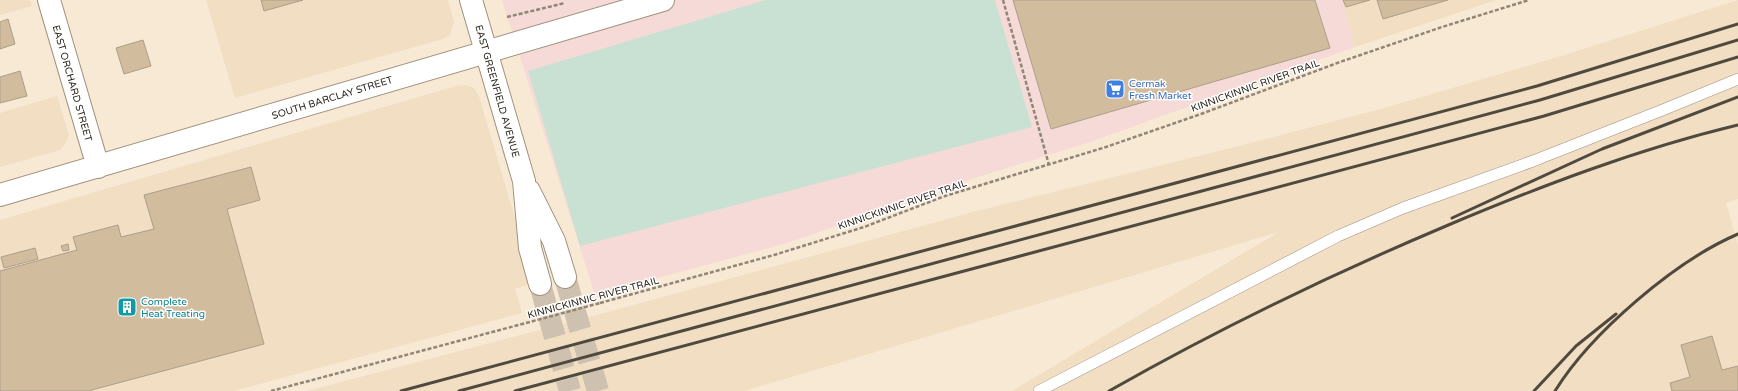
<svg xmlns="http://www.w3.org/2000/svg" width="1738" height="391" font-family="'Varela Round',sans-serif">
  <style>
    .commercial { fill: #f5dad7 }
    .built { fill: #f1dec3 }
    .green { fill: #c9e1d2 }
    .building { fill: #d2bc9e; stroke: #ac9e8b }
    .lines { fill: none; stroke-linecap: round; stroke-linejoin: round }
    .street-tunnel { stroke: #cec1af; stroke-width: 22; stroke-dasharray: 22 11; stroke-linecap: butt }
    .lane-casing { stroke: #a0927f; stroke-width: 12 }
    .street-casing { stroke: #a0927f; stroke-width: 24 }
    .path { stroke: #908677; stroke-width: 2.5; stroke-dasharray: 4 2; stroke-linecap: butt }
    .lane { stroke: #fff; stroke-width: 11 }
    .street { stroke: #fff; stroke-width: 22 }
    .rail { stroke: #4f493e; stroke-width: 3 }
    .path-bridge { stroke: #908677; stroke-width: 2.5; stroke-dasharray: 4 2; stroke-linecap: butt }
    .labels { text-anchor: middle; stroke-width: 3; stroke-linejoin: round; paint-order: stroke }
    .street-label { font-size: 10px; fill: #28231b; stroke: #fff }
    .shop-label { font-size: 10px; fill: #366cbe; stroke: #fff; text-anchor: start }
    .culture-label { font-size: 10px; fill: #0d838f; stroke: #fff; text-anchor: start }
  </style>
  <rect width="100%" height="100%" fill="#f8e9d4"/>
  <!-- commercial -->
  <path class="commercial" d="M502,0H1342L1355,47L1090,142L934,191L843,224L787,243L595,295Z"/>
  <!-- built -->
  <path class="built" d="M0,0H30L32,6L0,15Z
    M206,0H448L454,22L450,35L443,39L235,98Z
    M1342,0H1496L1355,47Z
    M1738,0V199L1726,203L1738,245V391H1012L1279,232L744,391H307L604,313L973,212L1239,146L1384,108L1558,57Z
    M466,85L474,88L479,96L534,283L515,289L522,313L234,391H0V220L456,86Z
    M57,96L69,135L66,143L60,150L0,167V113Z"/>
  <!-- green -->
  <path class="green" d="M766,0H995L1032,127L580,246L528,71Z"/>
  <!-- building -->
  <path class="building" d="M261,0H303L264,11Z
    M1013,0H1315L1330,48L1051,129Z
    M1343,0H1370L1346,7Z
    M1377,0H1448L1383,19Z
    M8,19L15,44L0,49V22Z
    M143,40L151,66L124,74L116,48Z
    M20,71L27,96L0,103V77Z
    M251,167L260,200L227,209L264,344L88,391H0V271L77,250L73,237L118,225L121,237L154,229L144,195Z
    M68,244L69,250L63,251L61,246Z
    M35,248L38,259L4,268L1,257Z
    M1712,336L1722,370L1738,366V391H1672L1670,383L1690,377L1681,345Z"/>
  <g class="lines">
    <!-- street-tunnel -->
    <path class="street-tunnel" d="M565,277L598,391
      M540,284L570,391"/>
    <!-- lane casing -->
    <g class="lane-casing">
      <path id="lane" d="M1039,391L1338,236L1403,208L1533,161L1665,109L1738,79"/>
    </g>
    <!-- street casing -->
    <g class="street-casing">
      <path id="street" d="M49,0L98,167
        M471,0L524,181L530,248L540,284
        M529,191L554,241L565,277
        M0,195L663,0"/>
    </g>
    <!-- path -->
    <path class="path" d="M1003,0L1049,165
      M507,17L565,3
      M600,303L774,255L864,227L945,196L1106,147L1201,114L1340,62L1442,27L1529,0
      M271,391L526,323"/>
    <!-- lane -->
    <use href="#lane" class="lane"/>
    <!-- street -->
    <use href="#street" class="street"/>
    <!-- rail -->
    <path class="rail" d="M1452,218L1602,149L1738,97
      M401,391L1537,86L1738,24
      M459,391L1540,100L1738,40
      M515,391L1544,116L1738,57
      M1109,391C1218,329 1330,275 1446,226C1541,186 1638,149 1738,125
      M1534,391L1576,346L1616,314
      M1555,391C1591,333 1675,261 1738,234"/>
    <!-- path-bridge -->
    <path class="path-bridge" d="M526,323L600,303"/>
  </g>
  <!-- icons -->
  <defs>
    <g id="supermarket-square" transform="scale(1)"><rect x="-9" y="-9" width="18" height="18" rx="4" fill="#3f7fe0" stroke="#fff"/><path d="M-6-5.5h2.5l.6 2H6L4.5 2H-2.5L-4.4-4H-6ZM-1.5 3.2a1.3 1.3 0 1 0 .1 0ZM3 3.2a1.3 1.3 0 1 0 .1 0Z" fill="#fff"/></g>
    <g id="building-square" transform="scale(1)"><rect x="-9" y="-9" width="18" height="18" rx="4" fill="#0f9aa8" stroke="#fff"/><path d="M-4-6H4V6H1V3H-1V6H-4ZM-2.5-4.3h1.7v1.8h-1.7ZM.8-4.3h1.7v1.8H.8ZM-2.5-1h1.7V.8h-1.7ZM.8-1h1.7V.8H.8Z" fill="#fff"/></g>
  </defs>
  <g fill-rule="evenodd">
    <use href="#supermarket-square" x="1115" y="89"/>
    <use href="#building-square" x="127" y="307"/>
  </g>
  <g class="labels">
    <!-- street labels -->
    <g class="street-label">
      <text transform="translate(73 83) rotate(74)" y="4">EAST ORCHARD STREET</text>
      <text transform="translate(1255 85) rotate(-20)" y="4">KINNICKINNIC RIVER TRAIL</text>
      <text transform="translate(498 91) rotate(74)" y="4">EAST GREENFIELD AVENUE</text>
      <text transform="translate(332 97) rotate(-17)" y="4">SOUTH BARCLAY STREET</text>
      <text transform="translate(902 204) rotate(-19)" y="4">KINNICKINNIC RIVER TRAIL</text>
      <text transform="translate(593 297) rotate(-15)" y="4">KINNICKINNIC RIVER TRAIL</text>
    </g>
    <!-- shop labels -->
    <g class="shop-label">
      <text x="1129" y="87">Cermak<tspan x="1129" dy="12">Fresh Market</tspan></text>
    </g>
    <!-- culture labels -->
    <g class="culture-label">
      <text x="141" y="305">Complete<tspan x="141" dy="12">Heat Treating</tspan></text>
    </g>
  </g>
</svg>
